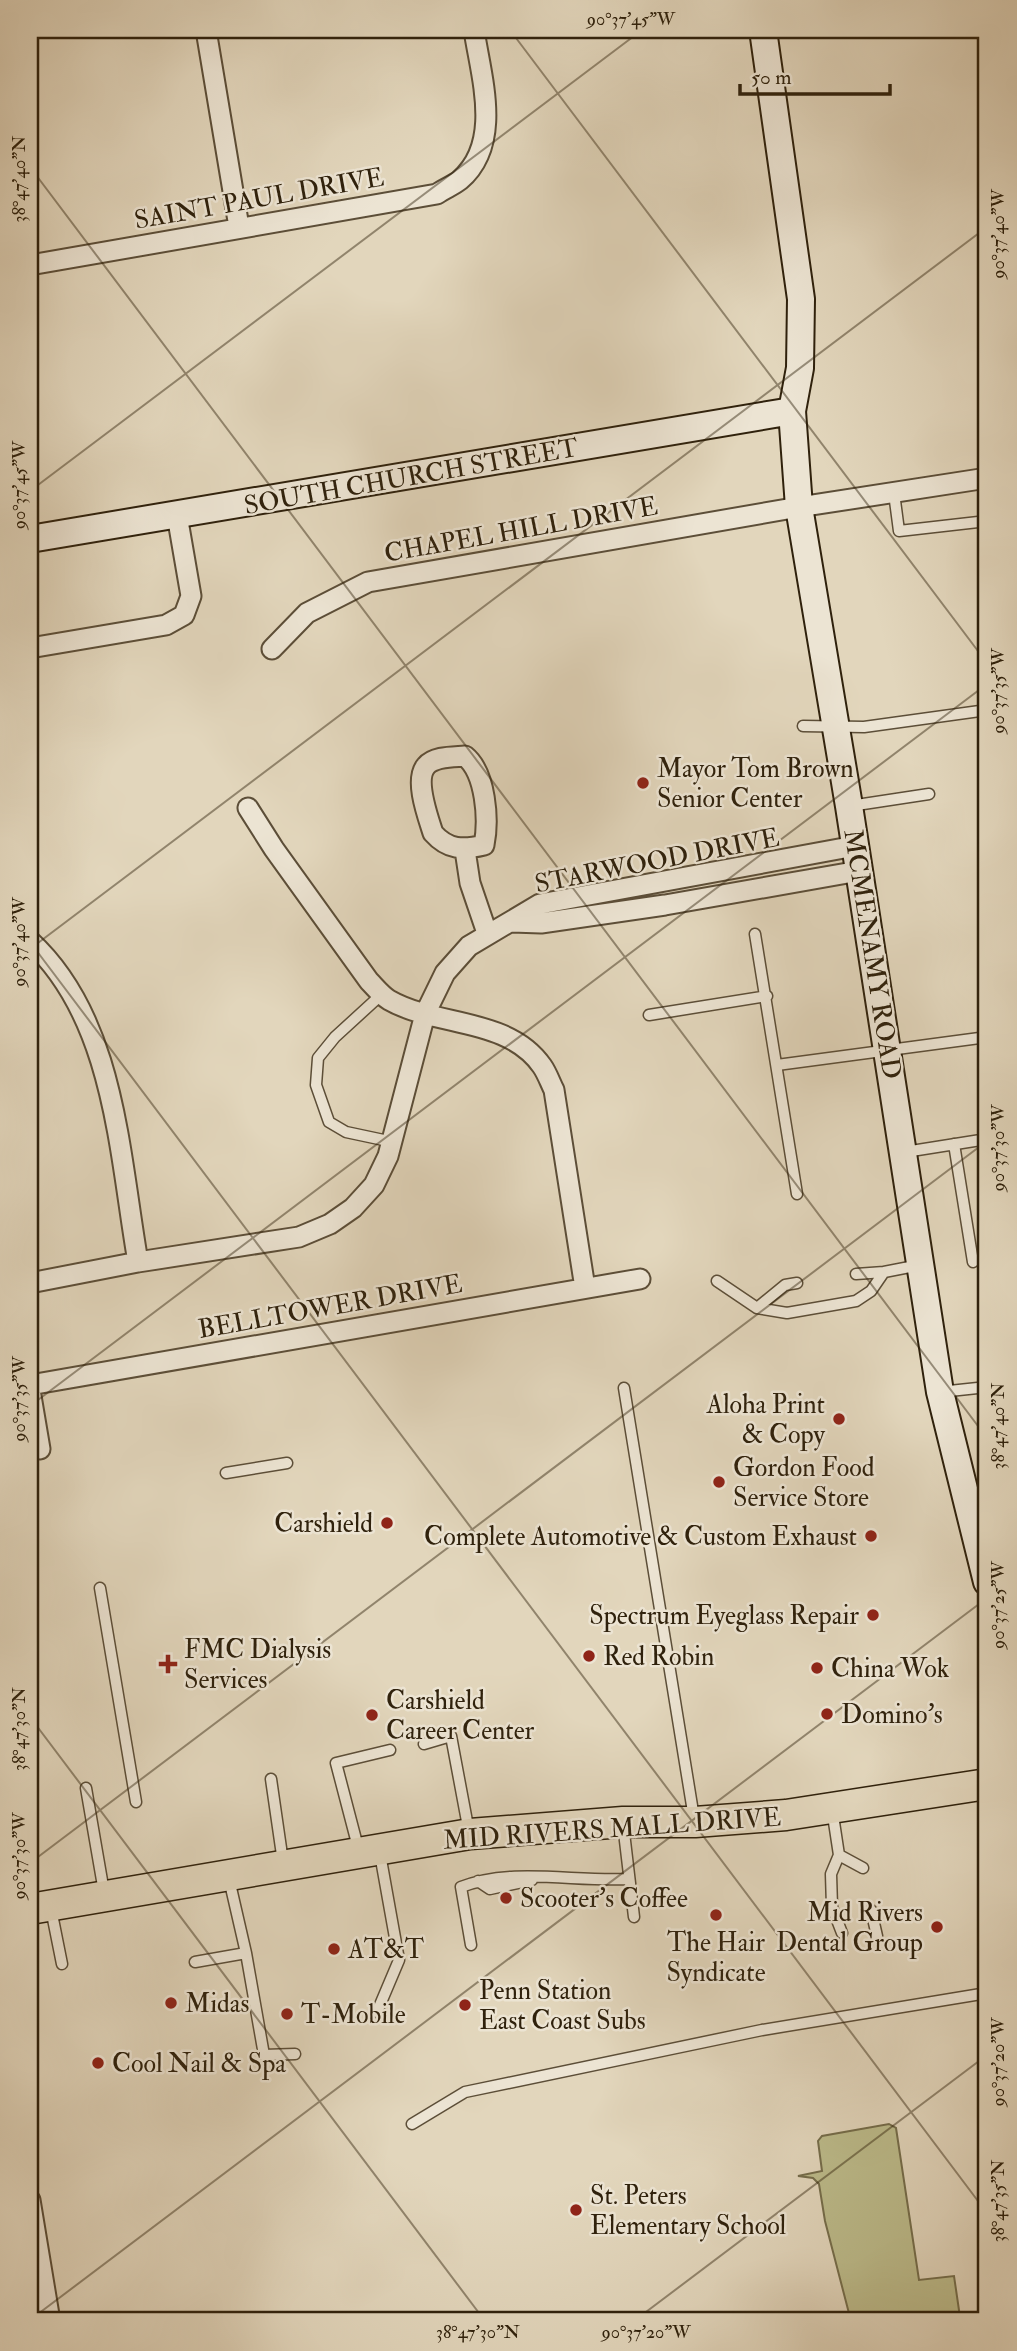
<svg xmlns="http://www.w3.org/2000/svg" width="1017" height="2351" font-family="'IM FELL Double Pica',serif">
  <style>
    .green { fill: #bcbb8b; stroke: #766e4c; stroke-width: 2 }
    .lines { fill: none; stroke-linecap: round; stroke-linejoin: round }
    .lane-casing { stroke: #5c4e38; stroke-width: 13 }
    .street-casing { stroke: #5c4e38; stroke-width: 23 }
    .secondary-casing { stroke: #2f210c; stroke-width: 30 }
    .primary-casing { stroke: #2f210c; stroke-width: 33 }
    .lane { stroke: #ece4d3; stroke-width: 10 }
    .street { stroke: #ece4d3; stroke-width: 19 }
    .secondary { stroke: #ece4d3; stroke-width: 26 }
    .primary { stroke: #e2d6bc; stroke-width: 30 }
    .ticks { fill: none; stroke: #2f210c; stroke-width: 2; stroke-opacity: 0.45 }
    .poi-dot { fill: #8f2418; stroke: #ece4d3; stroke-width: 2.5 }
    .labels { text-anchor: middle; stroke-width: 5; stroke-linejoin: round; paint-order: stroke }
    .street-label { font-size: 26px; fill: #2f210c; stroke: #ece4d3 }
    .poi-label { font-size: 26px; fill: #2f210c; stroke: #ece4d3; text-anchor: start }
    .neatline { fill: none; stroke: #2f210c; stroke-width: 2.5 }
    .ticks-label { font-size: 18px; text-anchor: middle; fill: #2f210c }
  </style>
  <rect width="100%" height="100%" fill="#e2d6bc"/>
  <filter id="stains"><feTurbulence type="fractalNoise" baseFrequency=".00286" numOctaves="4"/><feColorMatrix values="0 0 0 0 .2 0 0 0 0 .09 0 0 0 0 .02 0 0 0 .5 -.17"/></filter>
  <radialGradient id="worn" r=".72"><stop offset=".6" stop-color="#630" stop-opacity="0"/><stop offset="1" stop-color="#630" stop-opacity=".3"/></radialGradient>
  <!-- green -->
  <path class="green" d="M889,2124L896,2128L919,2280L954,2276L960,2317L937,2321H851L825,2221L819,2184L813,2178L798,2176L822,2171L818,2141L822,2136Z"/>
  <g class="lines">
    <!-- lane casing -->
    <g class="lane-casing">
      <path id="lane" d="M894,493L899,531L987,521
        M803,726L864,727L987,710
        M850,806L929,794
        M755,934L797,1194
        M382,994L335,1037L318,1058L316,1085L329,1122L346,1132L393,1142
        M649,1015L767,996
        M777,1065L987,1037
        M954,1144L973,1262
        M905,1152L987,1139
        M856,1274L884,1272
        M717,1281L757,1308L787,1313L856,1301L871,1291L884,1272L920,1265
        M757,1308L785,1285L797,1283
        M624,1388L694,1818
        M940,1392L987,1387
        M226,1473L287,1463
        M100,1588L136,1802
        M424,1744L451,1736L469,1832
        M271,1779L283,1862
        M86,1788L104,1892
        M832,1809L839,1855L831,1874L832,1907L842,1933
        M623,1824L634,1917
        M359,1851L336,1763L390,1750
        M839,1855L863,1868
        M478,1881L490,1889L532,1880
        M51,1909L62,1964
        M871,1910L877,1936
        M471,1945L461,1887C513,1867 573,1882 628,1879
        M246,1953L264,2055L295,2054
        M195,1962L246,1953L229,1879
        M377,2012L399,1960L380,1854
        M412,2124L465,2092L762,2030L987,1993"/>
    </g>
    <!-- street casing -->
    <g class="street-casing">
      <path id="street" d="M206,30L239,227
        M30,265L437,194C444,189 454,185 460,180C503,143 481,77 474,30
        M30,648L166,625L184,615L191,596L177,515
        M272,649L307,613L368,582L799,507L987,478
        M465,756C486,773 489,820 484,845C463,850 448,850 433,833C428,817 414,780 426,766C434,756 454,757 465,756Z
        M248,808L274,849L369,981C375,987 381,995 389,1000C436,1027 508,1017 542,1066C547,1073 550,1082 554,1090L585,1288
        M465,850L470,883L487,933
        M512,922L541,923L665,905L859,871
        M30,941C115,1019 119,1153 138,1262
        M30,1283L138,1262L299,1237L330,1224L353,1208L374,1185L388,1156L425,1014L445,973L469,946L540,904L855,846
        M30,1385L640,1279
        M30,1390L40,1449
        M30,2200L50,2321"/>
    </g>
    <!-- secondary casing -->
    <g class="secondary-casing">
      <path id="secondary" d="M763,30L801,299L800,368L792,411L799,507L849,806L940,1392L987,1582
        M30,539L792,411"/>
    </g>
    <!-- primary casing -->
    <g class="primary-casing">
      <path id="primary" d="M30,1909L470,1834L623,1822H695L786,1815L987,1784"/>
    </g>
    <!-- lane -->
    <use href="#lane" class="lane"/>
    <!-- street -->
    <use href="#street" class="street"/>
    <!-- secondary -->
    <use href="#secondary" class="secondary"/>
    <!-- primary -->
    <use href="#primary" class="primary"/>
  </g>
  <!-- ticks -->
  <path class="ticks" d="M510,30L987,663M30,34L36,30M30,167L987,1438M30,491L642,30M30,942L987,2213M30,949L987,227M30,1406L987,684M30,1717L485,2321M30,1863L987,1141M30,2320L987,1598M634,2321L987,2055"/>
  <!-- markers -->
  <g class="poi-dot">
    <circle cx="643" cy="783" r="7"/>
    <circle cx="839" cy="1419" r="7"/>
    <circle cx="719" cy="1482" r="7"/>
    <circle cx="387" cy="1523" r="7"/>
    <circle cx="871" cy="1536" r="7"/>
    <circle cx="873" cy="1615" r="7"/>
    <circle cx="589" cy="1656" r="7"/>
    <path d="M164.5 1653.5h7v7h7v7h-7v7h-7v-7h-7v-7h7z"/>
    <circle cx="817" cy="1668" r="7"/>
    <circle cx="827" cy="1714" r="7"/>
    <circle cx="372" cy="1715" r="7"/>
    <circle cx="506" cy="1898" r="7"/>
    <circle cx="716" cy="1915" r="7"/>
    <circle cx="937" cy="1927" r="7"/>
    <circle cx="334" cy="1949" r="7"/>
    <circle cx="171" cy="2003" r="7"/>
    <circle cx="465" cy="2005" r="7"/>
    <circle cx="287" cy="2014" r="7"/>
    <circle cx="98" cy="2063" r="7"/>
    <circle cx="576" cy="2210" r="7"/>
  </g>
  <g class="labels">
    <!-- street labels -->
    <g class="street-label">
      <text transform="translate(259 198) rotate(-10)" y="9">SAINT PAUL DRIVE</text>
      <text transform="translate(411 476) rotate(-10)" y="9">SOUTH CHURCH STREET</text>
      <text transform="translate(521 529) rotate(-10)" y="9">CHAPEL HILL DRIVE</text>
      <text transform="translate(657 860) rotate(-11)" y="9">STARWOOD DRIVE</text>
      <text transform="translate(873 954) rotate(81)" y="9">MCMENAMY ROAD</text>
      <text transform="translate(330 1306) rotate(-10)" y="9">BELLTOWER DRIVE</text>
      <text transform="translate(612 1828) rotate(-4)" y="9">MID RIVERS MALL DRIVE</text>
    </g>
    <!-- poi labels -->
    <g class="poi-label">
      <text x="657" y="777">Mayor Tom Brown<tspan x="657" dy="30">Senior Center</tspan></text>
      <text x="825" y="1413" text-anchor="end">Aloha Print<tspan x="825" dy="30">&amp; Copy</tspan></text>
      <text x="733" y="1476">Gordon Food<tspan x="733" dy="30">Service Store</tspan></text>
      <text x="373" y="1532" text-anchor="end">Carshield</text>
      <text x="857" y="1545" text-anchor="end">Complete Automotive &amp; Custom Exhaust</text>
      <text x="859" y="1624" text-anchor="end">Spectrum Eyeglass Repair</text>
      <text x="184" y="1658">FMC Dialysis<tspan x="184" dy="30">Services</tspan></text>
      <text x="603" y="1665">Red Robin</text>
      <text x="831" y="1677">China Wok</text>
      <text x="386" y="1709">Carshield<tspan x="386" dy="30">Career Center</tspan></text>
      <text x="841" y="1723">Domino's</text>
      <text x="520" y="1907">Scooter's Coffee</text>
      <text x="923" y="1921" text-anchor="end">Mid Rivers<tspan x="923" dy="30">Dental Group</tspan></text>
      <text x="716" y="1951" text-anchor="middle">The Hair<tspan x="716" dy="30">Syndicate</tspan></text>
      <text x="348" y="1958">AT&amp;T</text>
      <text x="479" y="1999">Penn Station<tspan x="479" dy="30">East Coast Subs</tspan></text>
      <text x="185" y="2012">Midas</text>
      <text x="301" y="2023">T-Mobile</text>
      <text x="112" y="2072">Cool Nail &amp; Spa</text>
      <text x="590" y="2204">St. Peters<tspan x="590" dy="30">Elementary School</tspan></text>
    </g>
  </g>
  <!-- margin -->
  <rect width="1017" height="2351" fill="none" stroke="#e2d6bc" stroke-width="77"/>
  <!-- scale -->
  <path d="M740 84v10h150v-10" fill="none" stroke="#2f210c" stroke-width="3.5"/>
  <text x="751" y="84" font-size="21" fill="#2f210c" stroke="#ece4d3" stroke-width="5" paint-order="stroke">50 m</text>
  <rect x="38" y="38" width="940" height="2274" class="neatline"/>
  <g class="ticks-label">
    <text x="631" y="25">90°37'45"W</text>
    <text transform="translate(19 179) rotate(-90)" y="6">38°47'40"N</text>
    <text transform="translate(998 234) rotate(-90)" y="6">90°37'40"W</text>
    <text transform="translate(19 485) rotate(-90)" y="6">90°37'45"W</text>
    <text transform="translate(998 691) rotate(-90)" y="6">90°37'35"W</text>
    <text transform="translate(19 942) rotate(-90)" y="6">90°37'40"W</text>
    <text transform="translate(998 1148) rotate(-90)" y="6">90°37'30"W</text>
    <text transform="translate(19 1399) rotate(-90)" y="6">90°37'35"W</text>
    <text transform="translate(998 1426) rotate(-90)" y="6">38°47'40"N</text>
    <text transform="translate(998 1605) rotate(-90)" y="6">90°37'25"W</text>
    <text transform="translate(19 1729) rotate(-90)" y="6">38°47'30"N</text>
    <text transform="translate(19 1856) rotate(-90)" y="6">90°37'30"W</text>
    <text transform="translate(998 2062) rotate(-90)" y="6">90°37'20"W</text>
    <text transform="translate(998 2201) rotate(-90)" y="6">38°47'35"N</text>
    <text x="478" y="2338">38°47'30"N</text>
    <text x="646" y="2338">90°37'20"W</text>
  </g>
  <rect width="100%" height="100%" filter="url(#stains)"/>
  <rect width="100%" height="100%" fill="url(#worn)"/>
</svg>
